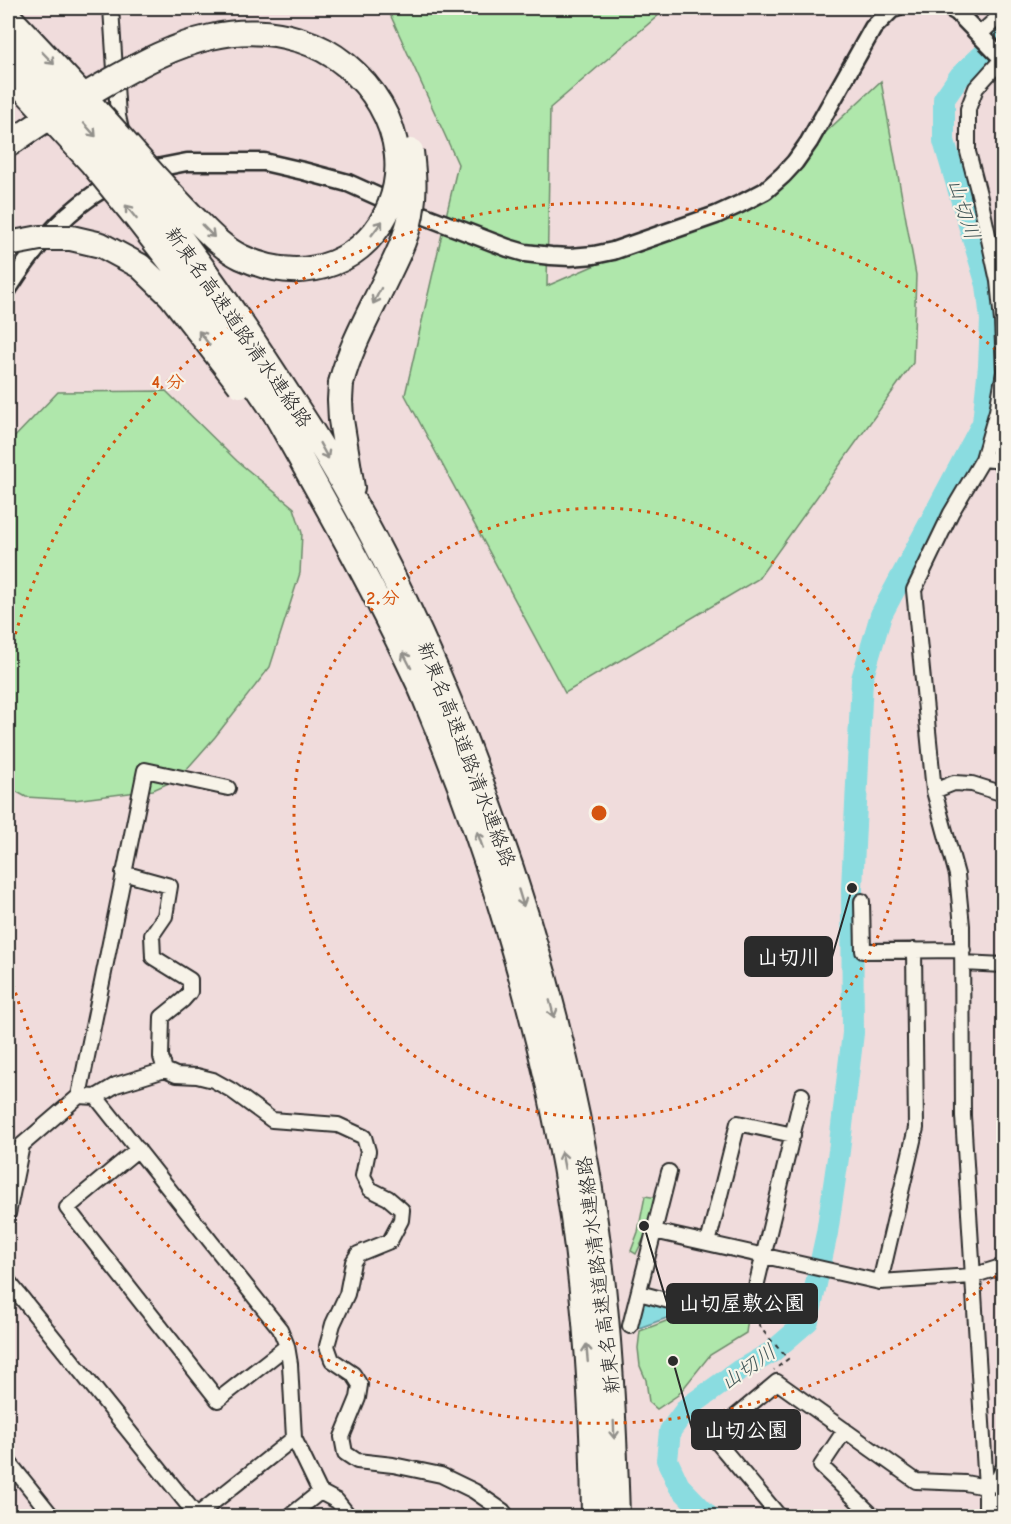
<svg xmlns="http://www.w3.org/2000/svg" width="1011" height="1524" font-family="'Comic Neue','Klee One',sans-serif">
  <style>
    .green { fill: #afe7ab; stroke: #6d896b; stroke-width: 1.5 }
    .water { fill: #8adce0; stroke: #649598; stroke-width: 1.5 }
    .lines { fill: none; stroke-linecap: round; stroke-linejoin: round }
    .river { stroke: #8adce0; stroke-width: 22 }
    .minor-casing { stroke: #2b2b2b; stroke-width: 18 }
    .tertiary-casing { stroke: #2b2b2b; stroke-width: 21 }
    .motorway-casing { stroke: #2b2b2b; stroke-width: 28 }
    .path { stroke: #2b2b2b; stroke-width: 2; stroke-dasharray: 4.5 4.5; stroke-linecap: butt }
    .minor { stroke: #f7f3e8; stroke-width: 14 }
    .tertiary { stroke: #f7f3e8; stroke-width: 16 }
    .motorway { stroke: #f7f3e8; stroke-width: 24 }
    .motorway-bridge-casing { stroke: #2b2b2b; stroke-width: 28; stroke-linecap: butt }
    .motorway-bridge { stroke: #f7f3e8; stroke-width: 24 }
    .oneway { stroke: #918f8a }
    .ring { fill: none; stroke: #d5540f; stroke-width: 3; stroke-dasharray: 3 6 }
    .labels { text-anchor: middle; stroke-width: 4.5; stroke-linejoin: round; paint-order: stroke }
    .street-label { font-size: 20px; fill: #2b2b2b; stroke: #f7f3e8 }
    .water-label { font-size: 21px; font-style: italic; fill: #435758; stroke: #f7f3e8 }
    .centre { fill: #d5540f; stroke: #f7f3e8; stroke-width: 3 }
    .ring-label { font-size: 18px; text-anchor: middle; font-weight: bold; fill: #d5540f; stroke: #f7f3e8; stroke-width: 4.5; stroke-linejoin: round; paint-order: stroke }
    .leader { fill: none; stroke: #2b2b2b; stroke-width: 2 }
    .callout-dot { fill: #2b2b2b; stroke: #f7f3e8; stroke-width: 2 }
    .callout { fill: #2b2b2b; stroke: #2b2b2b; stroke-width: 2 }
    .callout-label { font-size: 21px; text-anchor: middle; font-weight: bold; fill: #fff }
  </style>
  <rect width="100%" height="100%" fill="#f0dcdc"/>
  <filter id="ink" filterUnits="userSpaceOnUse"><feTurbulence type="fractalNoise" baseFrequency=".0167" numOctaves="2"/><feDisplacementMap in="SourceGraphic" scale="12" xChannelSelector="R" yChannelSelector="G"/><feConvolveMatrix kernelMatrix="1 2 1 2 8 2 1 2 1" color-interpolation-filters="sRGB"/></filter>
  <g filter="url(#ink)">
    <!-- green -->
    <path class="green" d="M382,8H667L550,108L547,286L759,194L881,81L916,275L913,363L758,579L565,693L405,395L458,164L389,12Z
      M166,391L237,461L294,508L302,533L300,573L270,667L215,737L178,779L153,790L74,800L26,797L8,787V444L58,392Z
      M645,1196L658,1198L652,1221L636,1254L631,1251L638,1232Z
      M735,1302L748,1318L746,1333L710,1355L678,1395L657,1409L649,1402L646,1380L640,1366L638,1348L640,1331L711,1304Z"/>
    <!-- water -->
    <path class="water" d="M648,1301L686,1311L636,1329L642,1305Z"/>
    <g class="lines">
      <!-- river -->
      <path class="river" d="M708,1516L679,1486L667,1460L670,1431L687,1408L740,1370L772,1352L808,1321L827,1233L839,1151L853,1033L852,888L862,679L881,615L983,423L989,366L991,320L987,285L944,141V99L960,76L1004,35"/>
      <!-- minor casing -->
      <g class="minor-casing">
        <path id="minor" d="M111,8L118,116L122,134
          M980,34L1004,12
          M1004,57L976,88L968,109V152L980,198L998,281L1002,321L1004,370
          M983,459L1004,461
          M934,791L954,783L972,784L1004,794
          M123,873L170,886L165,916L152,935L153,957L190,980V992L183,1000L162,1017L161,1057L165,1070L176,1075L197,1076L213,1080L231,1090L272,1120L338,1125L364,1137L368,1151L363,1176L370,1189L388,1198L402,1210L401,1220L390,1241L358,1254L353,1262L347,1294L333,1324L327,1346L332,1360L353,1374L360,1385L358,1398L342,1437L345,1453L357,1461L393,1465L441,1475L474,1491L503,1511L507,1516
          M862,901L863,951L963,950
          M963,963L1004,965
          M79,1096L96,1097L280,1329L287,1346L290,1364L294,1438L320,1492L337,1501L349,1516
          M96,1097L116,1085L165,1070
          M138,1149L67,1208L218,1400L287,1346
          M8,1214L22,1145L79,1096L145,770L228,788
          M654,1231L880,1282L972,1276L1004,1266
          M708,1243L738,1123L793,1135
          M8,1281L197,1516
          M880,1282L916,1128L914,950
          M639,1293L688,1306L717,1297L754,1295L802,1095
          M630,1326L669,1172
          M845,1430L821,1466L873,1516
          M8,1461L52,1516
          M986,1503L1004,1501
          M196,1516L294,1438
          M290,1516L320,1492
          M779,1516L712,1436L777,1382L916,1481L965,1483L986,1487L996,1483L1004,1467
          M986,1516V1487L963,1116L962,926L957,875L934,791L914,590L951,513L983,459L997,411L1004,372"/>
      </g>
      <!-- tertiary casing -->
      <g class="tertiary-casing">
        <path id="tertiary" d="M950,8L957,12L1002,58
          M141,171L187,162H264L303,171L348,183L399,206L508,248L525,253L551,256L570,257L594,255L613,251L716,215L740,204L765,191L783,175L795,162L809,142L873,28L892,9L896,8
          M8,289C31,253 57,220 93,195C101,190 109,185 118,181"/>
      </g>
      <!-- motorway casing -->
      <g class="motorway-casing">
        <path id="motorway" d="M341,383L340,400L341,420L352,488
          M293,402C378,530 442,671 493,816C540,947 576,1084 595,1222C609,1320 614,1418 617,1516
          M275,413C325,502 375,590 418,682C425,697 431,714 438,730C461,786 481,843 499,901C526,988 549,1077 565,1167C585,1283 593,1400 594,1516"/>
      </g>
      <!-- path -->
      <path class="path" d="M753,1307C754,1327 776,1344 788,1359L774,1370"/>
      <!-- minor -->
      <use href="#minor" class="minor"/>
      <!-- tertiary -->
      <use href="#tertiary" class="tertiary"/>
      <!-- motorway -->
      <use href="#motorway" class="motorway"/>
      <!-- motorway-bridge casing -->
      <g class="motorway-bridge-casing">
        <path id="motorway-bridge" d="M8,16C46,56 85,97 122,139C145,166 169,192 193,217C208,232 222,248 241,257C271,271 302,275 333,263C359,253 380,231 390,205C417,137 367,61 300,40C272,31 240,30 211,37C175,45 142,63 110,81C75,101 40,122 8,145
          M8,41C78,112 145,188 204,270C235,313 264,357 293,402
          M8,72L91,162L134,215L187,283L275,413
          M8,244L40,238H71L101,245L140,266L171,296L240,385
          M341,383C350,348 367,318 383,285C395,260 409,235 412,207C415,188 413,170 411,151"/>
      </g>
      <!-- motorway-bridge -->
      <use href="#motorway-bridge" class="motorway-bridge"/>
    </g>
    <!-- one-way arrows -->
    <defs><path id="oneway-shaft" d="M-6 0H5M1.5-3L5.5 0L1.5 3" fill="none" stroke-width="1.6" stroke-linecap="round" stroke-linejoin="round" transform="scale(1.5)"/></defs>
    <g class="oneway">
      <use href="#oneway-shaft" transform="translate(48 58) rotate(46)"/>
      <use href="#oneway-shaft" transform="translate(90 130) rotate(48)"/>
      <use href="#oneway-shaft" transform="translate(131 212) rotate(-129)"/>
      <use href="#oneway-shaft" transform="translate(377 228) rotate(-53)"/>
      <use href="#oneway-shaft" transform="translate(208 231) rotate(45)"/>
      <use href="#oneway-shaft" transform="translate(377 296) rotate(117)"/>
      <use href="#oneway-shaft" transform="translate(204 338) rotate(-128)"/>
      <use href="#oneway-shaft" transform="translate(324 451) rotate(61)"/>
      <use href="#oneway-shaft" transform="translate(407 660) rotate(-117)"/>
      <use href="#oneway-shaft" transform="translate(480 840) rotate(-109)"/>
      <use href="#oneway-shaft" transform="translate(521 898) rotate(73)"/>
      <use href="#oneway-shaft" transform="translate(552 1009) rotate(75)"/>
      <use href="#oneway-shaft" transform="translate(563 1160) rotate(-101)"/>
      <use href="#oneway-shaft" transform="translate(587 1353) rotate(-95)"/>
      <use href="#oneway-shaft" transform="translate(614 1430) rotate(88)"/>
    </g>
  </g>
  <!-- distance rings -->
  <g class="ring">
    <circle cx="599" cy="813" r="305"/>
    <path d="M1003 1270A610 610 0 0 1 8 966M8 660A610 610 0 0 1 1003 356"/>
  </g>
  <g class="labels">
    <!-- street labels -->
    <g class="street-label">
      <text transform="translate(239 327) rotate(55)" y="7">新東名高速道路清水連絡路</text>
      <text transform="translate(467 754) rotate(69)" y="7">新東名高速道路清水連絡路</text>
      <text transform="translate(598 1275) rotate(-97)" y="7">新東名高速道路清水連絡路</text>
    </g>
    <!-- water labels -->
    <g class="water-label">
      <text transform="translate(964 209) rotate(73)" y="7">山切川</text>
      <text transform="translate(748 1367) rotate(-35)" y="7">山切川</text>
    </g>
  </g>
  <circle cx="599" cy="813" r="9" class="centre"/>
  <g class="ring-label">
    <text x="168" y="388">4 分</text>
    <text x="383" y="604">2 分</text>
  </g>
  <!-- callouts -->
  <path class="leader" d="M852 888L832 957M644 1226L667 1303M673 1361L692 1429"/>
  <g class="callout-dot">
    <circle cx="852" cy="888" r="6"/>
    <circle cx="644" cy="1226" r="6"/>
    <circle cx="673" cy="1361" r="6"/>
  </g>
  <g class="callout">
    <rect x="745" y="937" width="87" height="39" rx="6"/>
    <rect x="667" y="1284" width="150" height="39" rx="6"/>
    <rect x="692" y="1410" width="108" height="39" rx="6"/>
  </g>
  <g class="callout-label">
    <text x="789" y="964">山切川</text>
    <text x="742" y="1310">山切屋敷公園</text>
    <text x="746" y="1437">山切公園</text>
  </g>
  <!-- margin -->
  <rect width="1011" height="1524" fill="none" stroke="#f7f3e8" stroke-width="30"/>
  <rect x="15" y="15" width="981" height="1494" fill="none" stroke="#2b2b2b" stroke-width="2" filter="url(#ink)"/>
</svg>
